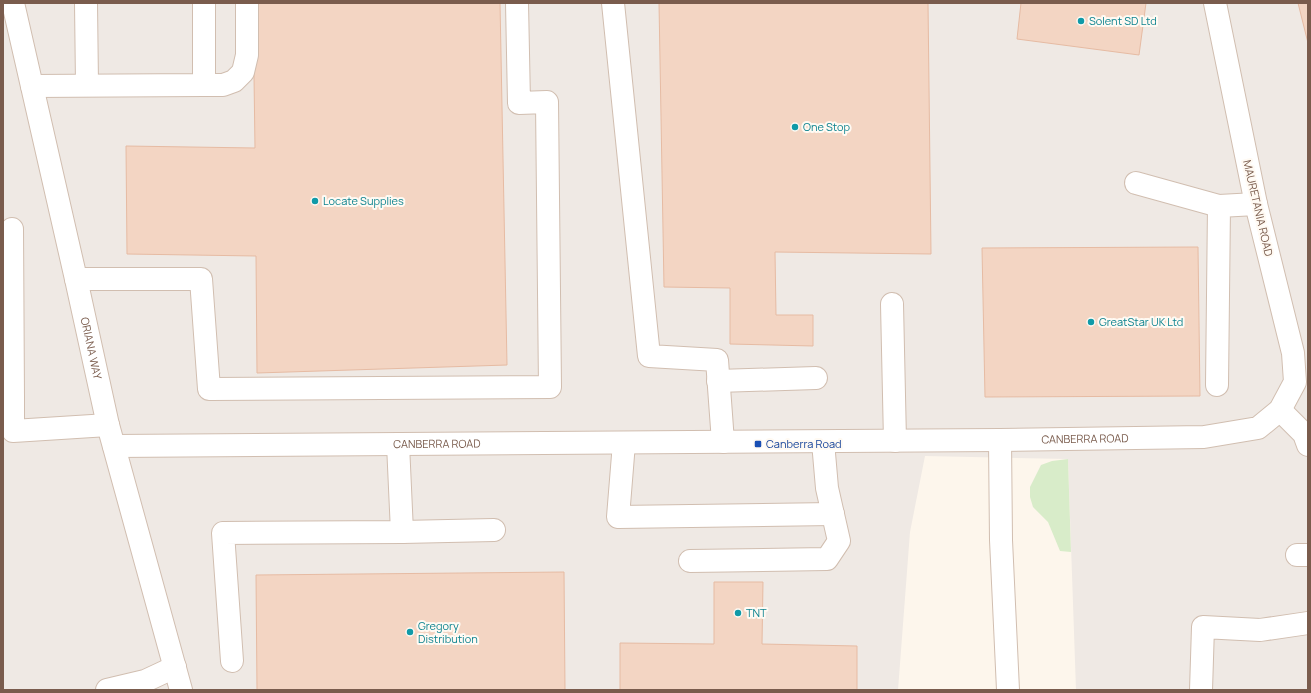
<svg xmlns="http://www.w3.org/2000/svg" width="1311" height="693" font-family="Manrope,sans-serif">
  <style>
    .industrial { fill: #efe9e4 }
    .green { fill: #d8ecc9 }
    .building { fill: #f3d5c3; stroke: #e6bba3 }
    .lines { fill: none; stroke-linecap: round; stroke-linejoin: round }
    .minor-casing { stroke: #d1beb0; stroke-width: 24 }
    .minor { stroke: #fff; stroke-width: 22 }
    .culture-dot { fill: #0f9aa8; stroke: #fffaf3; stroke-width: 1.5 }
    .transit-dot { fill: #1a4fb4; stroke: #fffaf3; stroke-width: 1.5 }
    .labels { text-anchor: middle; stroke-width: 4; stroke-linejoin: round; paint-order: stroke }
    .culture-label { font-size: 11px; fill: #0d838f; stroke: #fffaf3; text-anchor: start }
    .street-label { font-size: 11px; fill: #7a5c4d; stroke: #fffaf3 }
    .transit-label { font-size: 11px; fill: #164399; stroke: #fffaf3; text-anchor: start }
  </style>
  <rect width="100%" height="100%" fill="#fdf6ec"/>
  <!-- industrial -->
  <path class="industrial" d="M3,3H1308V690H1076L1068,459L925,456L910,532L898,690H3Z"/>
  <!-- green -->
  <path class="green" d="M1068,459L1071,552L1060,551L1048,522L1033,507L1030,497V487L1041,465L1052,461Z"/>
  <!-- building -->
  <path class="building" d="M253,3H500L507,365L257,373L256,256L127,254L126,146L255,148Z
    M659,3H928L931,254L775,252L776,315H813V346L730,344V288L664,287Z
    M1021,3H1146L1139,55L1017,39Z
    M1298,3H1308V43Z
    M1198,247L1200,396L985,397L982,248Z
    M564,572L565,690H257L256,575Z
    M714,582H763L762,644L857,646V690H620V643L714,644Z"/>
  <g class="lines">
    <!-- minor casing -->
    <g class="minor-casing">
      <g id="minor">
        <path id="s1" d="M13,3L76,279L108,425L181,690"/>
        <path d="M86,3L87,85"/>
        <path d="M613,3L649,356L717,360L723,442"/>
        <path d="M204,85H223L234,81L243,72L247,55V3"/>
        <path d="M32,86L204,85V3"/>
        <path d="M1136,183L1219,206"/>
        <path d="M12,229L13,398"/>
        <path d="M76,279H201L209,389L550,387L547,102L519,103L517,3"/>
        <path d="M892,304L895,441"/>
        <path d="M718,381L816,378"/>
        <path d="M1217,385L1219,206L1256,204"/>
        <path d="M3,398H13V431L108,425"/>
        <path d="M1280,410L1304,434L1308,445"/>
        <path d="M1000,440L1001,540L1008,690"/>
        <path d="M624,443L618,517L833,514"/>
        <path id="s2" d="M114,446L1000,440L1204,437L1258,428L1280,410L1295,382L1293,353L1256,204L1215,3"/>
        <path d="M402,532L494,530"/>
        <path d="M1297,555H1308"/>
        <path d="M690,561L827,559L839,541L827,488L823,442"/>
        <path d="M232,661L223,533L402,532L398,444"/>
        <path d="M107,690L145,681L175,667"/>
        <path d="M1201,690L1203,627L1260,630L1308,623"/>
      </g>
    </g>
    <!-- minor -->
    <use href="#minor" class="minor"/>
  </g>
  <!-- markers -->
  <g class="culture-dot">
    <circle cx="1081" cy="21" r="4"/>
    <circle cx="795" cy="127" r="4"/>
    <circle cx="315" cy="201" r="4"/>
    <circle cx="1091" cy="322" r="4"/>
    <circle cx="738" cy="613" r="4"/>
    <circle cx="410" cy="632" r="4"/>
  </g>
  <rect class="transit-dot" x="754" y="440" width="8" height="8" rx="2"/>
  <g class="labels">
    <!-- culture labels -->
    <g class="culture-label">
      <text x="1089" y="25">Solent SD Ltd</text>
      <text x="803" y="131">One Stop</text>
      <text x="323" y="205">Locate Supplies</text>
      <text x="1099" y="326">GreatStar UK Ltd</text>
      <text x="746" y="617">TNT</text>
      <text x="418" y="630">Gregory<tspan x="418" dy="13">Distribution</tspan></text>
    </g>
    <!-- street labels -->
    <g class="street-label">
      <text transform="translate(1258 208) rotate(77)" y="4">MAURETANIA ROAD</text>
      <text dy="4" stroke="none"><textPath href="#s1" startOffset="354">ORIANA WAY</textPath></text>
      <text dy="4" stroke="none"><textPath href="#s2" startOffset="971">CANBERRA ROAD</textPath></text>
      <text dy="4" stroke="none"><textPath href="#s2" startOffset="323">CANBERRA ROAD</textPath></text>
    </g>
    <!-- transit labels -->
    <g class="transit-label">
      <text x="766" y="448">Canberra Road</text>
    </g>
  </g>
  <!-- border -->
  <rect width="1311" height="693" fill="none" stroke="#7a5c4d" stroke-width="8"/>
</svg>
